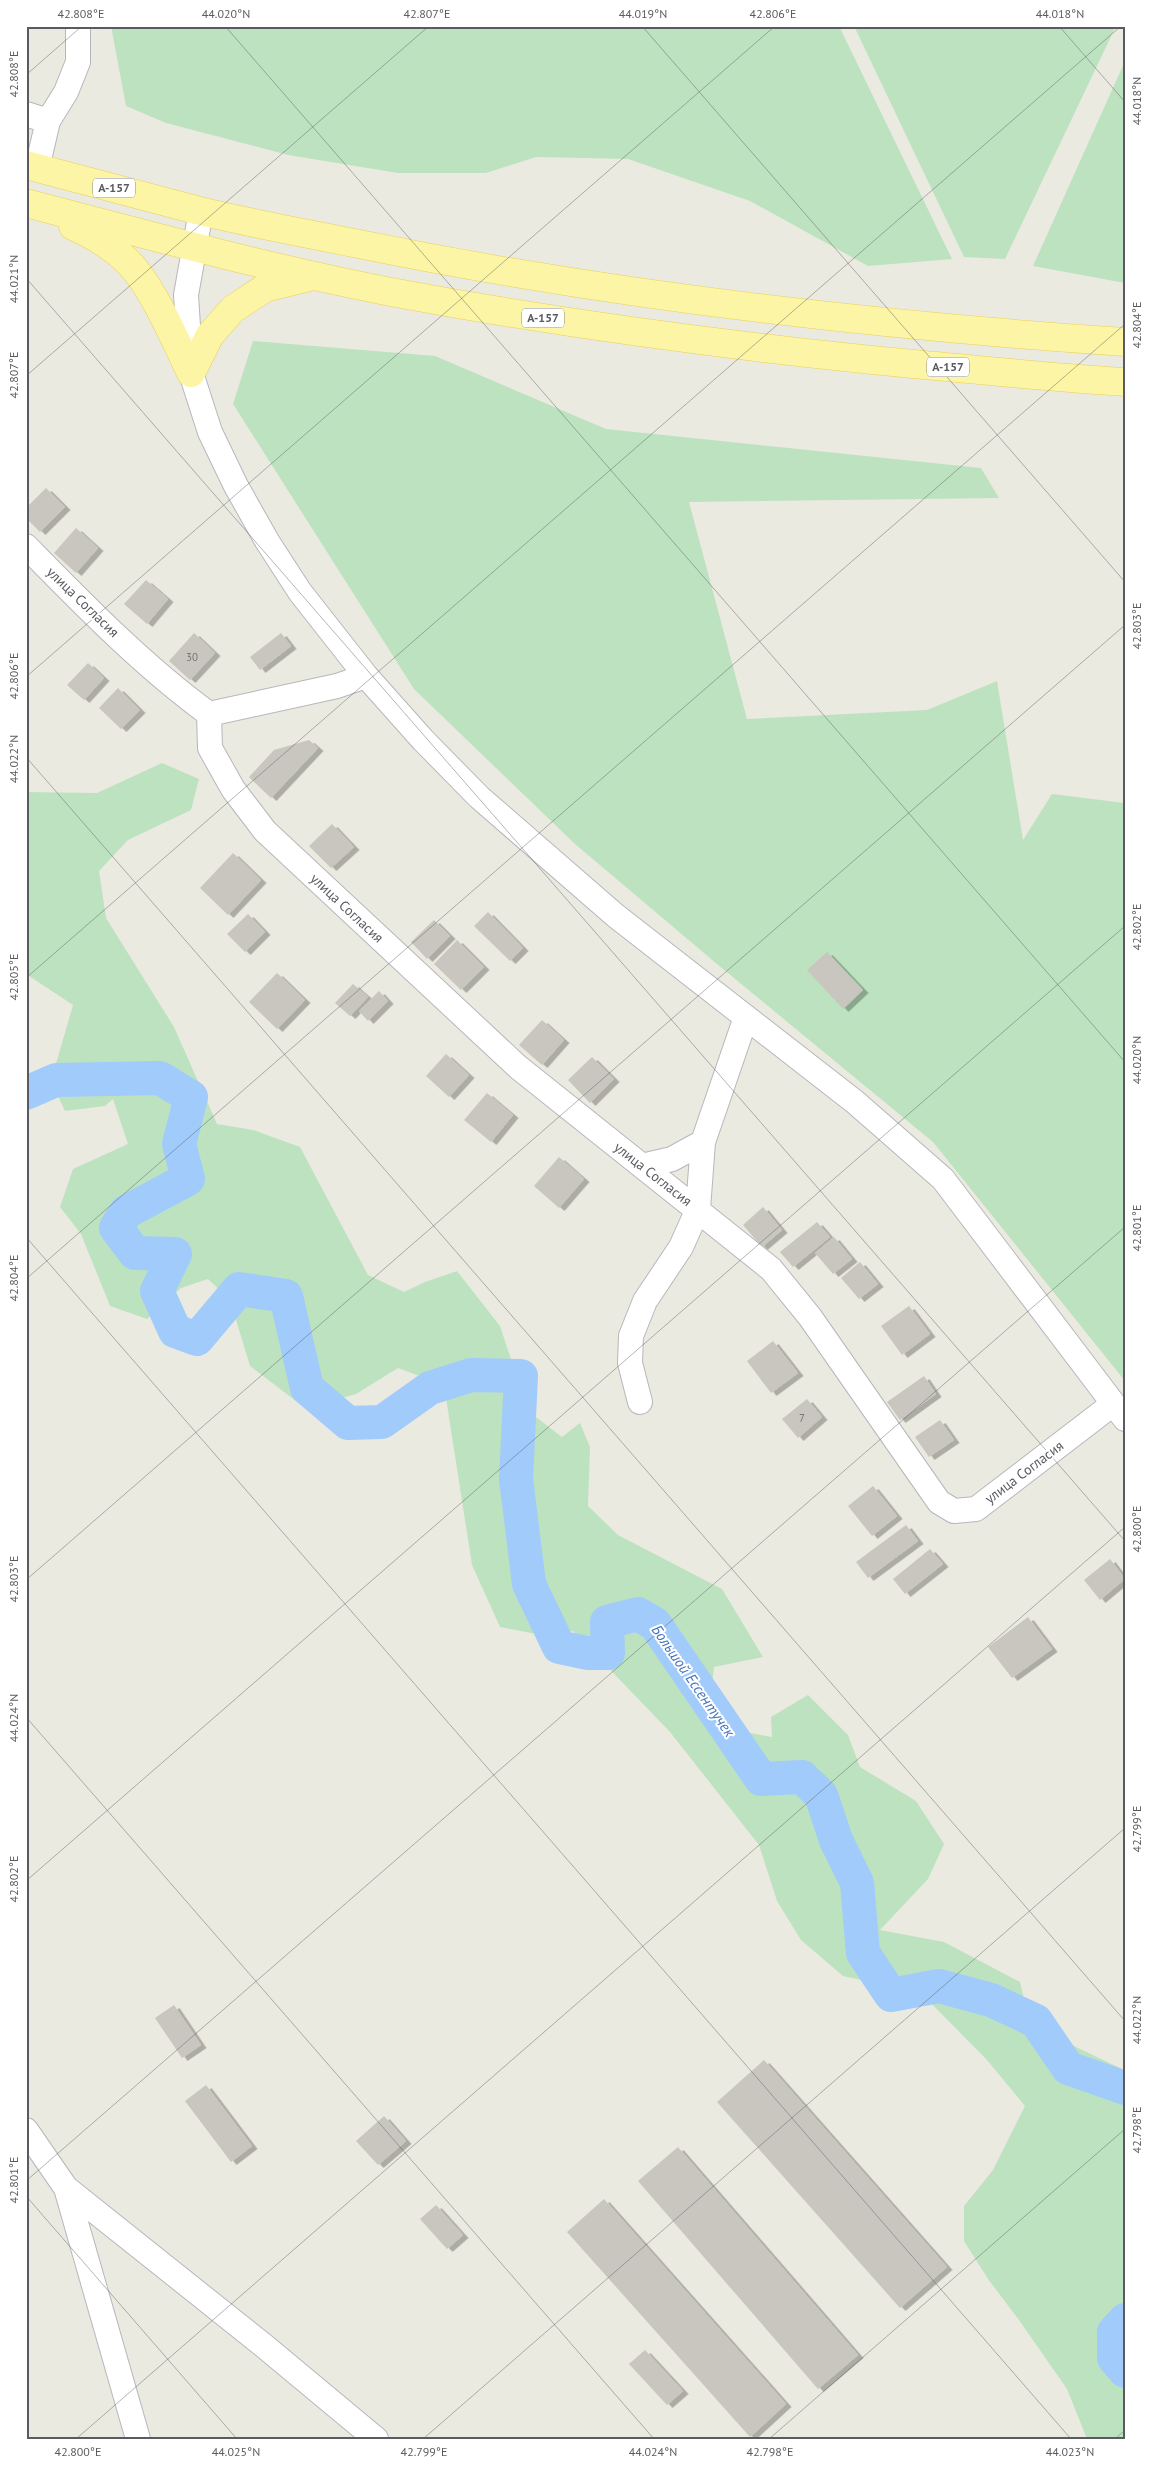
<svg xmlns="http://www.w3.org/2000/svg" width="1151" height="2465" font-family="'PT Sans',sans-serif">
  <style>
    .green { fill: #bde2c0 }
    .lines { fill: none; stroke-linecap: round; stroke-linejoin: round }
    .river { stroke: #a0cbfb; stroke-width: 34 }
    .building { fill: #c8c6bf; filter: url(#shadow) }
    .minor-casing { stroke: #b6b7bc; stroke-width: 26 }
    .major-casing { stroke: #eacf59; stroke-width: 29 }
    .minor { stroke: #fff; stroke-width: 24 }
    .major { stroke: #fbf5a5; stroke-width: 28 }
    .ticks { fill: none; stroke: #595b60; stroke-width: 1; stroke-opacity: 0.45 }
    .labels { text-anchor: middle; stroke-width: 4; stroke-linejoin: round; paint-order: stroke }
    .number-label { font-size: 11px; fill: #757678 }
    .shield { fill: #fff; stroke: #8b8c90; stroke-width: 1 }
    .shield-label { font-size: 12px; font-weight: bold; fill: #595b60 }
    .street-label { font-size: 14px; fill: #595b60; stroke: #fff }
    .water-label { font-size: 15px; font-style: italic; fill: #4574bc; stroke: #fff }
    .neatline { fill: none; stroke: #595b60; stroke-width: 2 }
    .ticks-label { font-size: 12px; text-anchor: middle; fill: #595b60 }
  </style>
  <defs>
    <filter id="shadow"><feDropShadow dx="5.5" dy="3" stdDeviation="0" flood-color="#0004"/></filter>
  </defs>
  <rect width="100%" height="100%" fill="#ebeae0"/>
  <!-- green -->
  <path class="green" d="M111,26H839L952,259L868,266L750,201L628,159L536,157L486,173H398L288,155L166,123L126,106Z
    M854,26H1116L1005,259L964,257Z
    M1125,61V283L1033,266Z
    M253,341L435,356L606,429L981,468L999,498L689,502L747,719L927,710L997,681L1023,840L1052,794L1125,803V1381L933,1142L717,964L575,844L414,689L233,404Z
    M162,763L199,779L191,810L128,840L99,871L106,918L174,1027L217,1124L253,1130L300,1147L368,1275L404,1292L425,1282L457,1271L500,1326L528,1411L562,1437L580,1423L590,1447L588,1506L618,1535L722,1589L763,1657L714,1667L711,1694L727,1729L772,1737L771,1717L808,1695L848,1735L860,1767L916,1801L944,1844L928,1879L880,1930L944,1942L1020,1982L1029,2020L1076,2047L1120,2068L1125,2078V2439H1087L1067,2389L1019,2320L988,2279L964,2241V2206L993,2170L1025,2106L987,2060L921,1993L843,1976L801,1940L777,1901L759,1845L670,1732L573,1631L546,1636L500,1627L472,1565L444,1385L398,1368L356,1394L305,1408L250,1366L230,1300L208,1279L181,1288L147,1319L110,1306L81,1234L60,1207L73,1169L128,1144L113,1099L105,1106L65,1111L51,1081L73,1005L26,974V792L97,793Z"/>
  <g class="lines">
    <!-- river -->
    <path class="river" d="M26,1093L56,1080L160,1078L191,1097L179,1144L188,1179L126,1212L116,1228L135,1253L175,1254L157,1291L175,1331L197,1339L239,1289L286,1296L307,1388L348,1423L382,1422L430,1388L471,1375L521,1376L516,1479L529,1584L559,1647L587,1653H608L607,1622L638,1614L655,1624L761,1779L802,1777L821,1795L836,1840L857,1883L863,1953L891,1995L939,1986L991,2000L1036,2021L1068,2068L1125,2088
      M1125,2320L1114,2332V2358L1125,2371"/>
  </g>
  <!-- building -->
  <path class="building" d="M46,488L65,507L40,532L26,518V508Z
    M76,528L98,548L76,573L54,553Z
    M146,580L168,599L147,624L124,604Z
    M194,633L215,653L190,680L169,661Z
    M281,633L291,646L260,670L250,657Z
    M88,663L104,678L84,700L67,685Z
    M118,688L140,710L121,729L99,708Z
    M309,740L318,748L271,798L249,777L274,750Z
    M332,824L354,847L331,868L309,846Z
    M233,853L261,880L228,915L200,888Z
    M488,912L523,948L510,961L474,926Z
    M248,914L265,932L245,952L227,934Z
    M434,920L450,936L427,959L411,942Z
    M457,940L484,967L461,990L434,964Z
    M827,952L863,990L843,1009L807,970Z
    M277,973L305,1000L277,1029L249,1002Z
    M353,984L368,997L350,1016L335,1003Z
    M379,991L388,1001L368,1021L359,1011Z
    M542,1020L564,1040L542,1065L519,1045Z
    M446,1054L469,1075L449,1097L426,1076Z
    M592,1057L614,1079L590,1103L568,1080Z
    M487,1093L513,1115L491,1142L464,1120Z
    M559,1157L584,1179L559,1208L534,1186Z
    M763,1207L782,1230L762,1247L743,1225Z
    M817,1222L830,1237L793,1267L780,1252Z
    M834,1237L852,1259L833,1274L815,1253Z
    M860,1262L878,1284L859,1299L841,1278Z
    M909,1306L930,1334L902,1355L881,1326Z
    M773,1341L798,1373L771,1393L747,1361Z
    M924,1376L936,1394L900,1420L887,1402Z
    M807,1399L822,1417L798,1438L782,1419Z
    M940,1420L954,1440L929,1457L915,1437Z
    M873,1486L897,1516L872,1536L848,1506Z
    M906,1525L918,1541L868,1578L856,1562Z
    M930,1549L943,1564L905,1594L893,1579Z
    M1110,1559L1125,1579L1100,1600L1084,1580Z
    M1028,1617L1052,1649L1012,1678L988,1647Z
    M174,2005L201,2045L182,2058L155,2018Z
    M764,2060L947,2267L900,2308L717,2102Z
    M206,2085L252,2146L231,2162L185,2101Z
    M384,2116L406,2141L378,2165L356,2141Z
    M678,2147L858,2355L818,2389L638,2181Z
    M604,2199L786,2404L750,2437L567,2232Z
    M436,2205L463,2235L447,2249L420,2219Z
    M645,2350L683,2391L667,2405L629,2364Z"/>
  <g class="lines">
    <!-- minor casing -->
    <g class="minor-casing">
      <path id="minor" d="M26,114L48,121
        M37,168L48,121L66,92L78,62V26
        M201,211L186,295L191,373L210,432L236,486L267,541L300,592L366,676L423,740L479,797L616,916L855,1102L943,1179L1125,1419
        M26,546C84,605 142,665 209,714
        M366,676L337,686L209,714L210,748L233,789L265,831L518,1067L771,1269L810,1317L939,1502L954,1511L976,1509L1113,1404
        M642,1166L672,1159L703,1142
        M640,1402L630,1363L631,1336L645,1301L681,1247L698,1209L703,1142L746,1017
        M26,2130L66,2188L138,2439
        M66,2188L263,2345L376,2439"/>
    </g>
    <!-- major casing -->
    <g class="major-casing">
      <path id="major" d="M26,165C84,180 142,196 200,211C254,224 309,234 364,245C615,296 869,325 1125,342
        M26,203C147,235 268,268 391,292C567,325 745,348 924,365C991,371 1058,378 1125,382
        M73,226C93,235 112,246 128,262C152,285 176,342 191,373
        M191,373L210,335L233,309L265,288L310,277"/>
    </g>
    <!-- minor -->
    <use href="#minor" class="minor"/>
    <!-- major -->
    <use href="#major" class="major"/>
  </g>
  <!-- ticks -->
  <path class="ticks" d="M225,26L1125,1062M642,26L1125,582M1059,26L1125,102M26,75L82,26M26,278L1125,1541M26,376L429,26M26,677L775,26M26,757L1125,2021M26,978L1121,26M26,1237L1071,2439M26,1279L1125,324M26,1580L1125,625M26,1717L654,2439M26,1881L1125,926M26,2181L1125,1227M26,2196L237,2439M76,2439L1125,1527M423,2439L1125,1828M769,2439L1125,2129M1115,2439L1125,2430"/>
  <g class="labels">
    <!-- number labels -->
    <g class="number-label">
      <text x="192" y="661">30</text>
      <text x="802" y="1422">7</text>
    </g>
    <!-- shield labels -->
    <g class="shield">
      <rect x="93" y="178.5" width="42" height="19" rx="4"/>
      <rect x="522" y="308.5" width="42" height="19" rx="4"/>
      <rect x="927" y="357.5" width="42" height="19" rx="4"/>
    </g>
    <g class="shield-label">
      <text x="114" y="192">А-157</text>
      <text x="543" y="322">А-157</text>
      <text x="948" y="371">А-157</text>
    </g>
    <!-- street labels -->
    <g class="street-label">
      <text transform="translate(83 602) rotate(44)" y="5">улица Согласия</text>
      <text transform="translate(347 908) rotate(43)" y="5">улица Согласия</text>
      <text transform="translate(653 1174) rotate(38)" y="5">улица Согласия</text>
      <text transform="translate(1024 1472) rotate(-37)" y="5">улица Согласия</text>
    </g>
    <!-- water labels -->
    <g class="water-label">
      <text transform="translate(693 1681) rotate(55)" y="5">Большой Ессентучек</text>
    </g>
  </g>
  <!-- border -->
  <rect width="1151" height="2465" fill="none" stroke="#ffffff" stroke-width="55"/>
  <rect x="28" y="28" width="1096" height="2410" class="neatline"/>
  <g class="ticks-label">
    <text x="81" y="18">42.808°E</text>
    <text x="226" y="18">44.020°N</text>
    <text x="427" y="18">42.807°E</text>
    <text x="643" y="18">44.019°N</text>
    <text x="773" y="18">42.806°E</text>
    <text x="1060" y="18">44.018°N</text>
    <text transform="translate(14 74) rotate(-90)" y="4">42.808°E</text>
    <text transform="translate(1137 101) rotate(-90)" y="4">44.018°N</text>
    <text transform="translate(14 279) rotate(-90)" y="4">44.021°N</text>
    <text transform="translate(1137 325) rotate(-90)" y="4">42.804°E</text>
    <text transform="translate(14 375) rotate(-90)" y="4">42.807°E</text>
    <text transform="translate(1137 626) rotate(-90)" y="4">42.803°E</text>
    <text transform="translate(14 676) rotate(-90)" y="4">42.806°E</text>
    <text transform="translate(14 759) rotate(-90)" y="4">44.022°N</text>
    <text transform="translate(1137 927) rotate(-90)" y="4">42.802°E</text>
    <text transform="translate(14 977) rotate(-90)" y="4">42.805°E</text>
    <text transform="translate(1137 1060) rotate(-90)" y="4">44.020°N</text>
    <text transform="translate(1137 1228) rotate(-90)" y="4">42.801°E</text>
    <text transform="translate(14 1278) rotate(-90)" y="4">42.804°E</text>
    <text transform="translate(1137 1529) rotate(-90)" y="4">42.800°E</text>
    <text transform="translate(14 1579) rotate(-90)" y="4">42.803°E</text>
    <text transform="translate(14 1718) rotate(-90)" y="4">44.024°N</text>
    <text transform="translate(1137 1829) rotate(-90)" y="4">42.799°E</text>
    <text transform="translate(14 1879) rotate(-90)" y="4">42.802°E</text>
    <text transform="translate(1137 2020) rotate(-90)" y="4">44.022°N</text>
    <text transform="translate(1137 2130) rotate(-90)" y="4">42.798°E</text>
    <text transform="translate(14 2180) rotate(-90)" y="4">42.801°E</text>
    <text x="78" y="2456">42.800°E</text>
    <text x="236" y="2456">44.025°N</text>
    <text x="424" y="2456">42.799°E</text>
    <text x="653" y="2456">44.024°N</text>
    <text x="770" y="2456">42.798°E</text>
    <text x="1070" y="2456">44.023°N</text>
  </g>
</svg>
